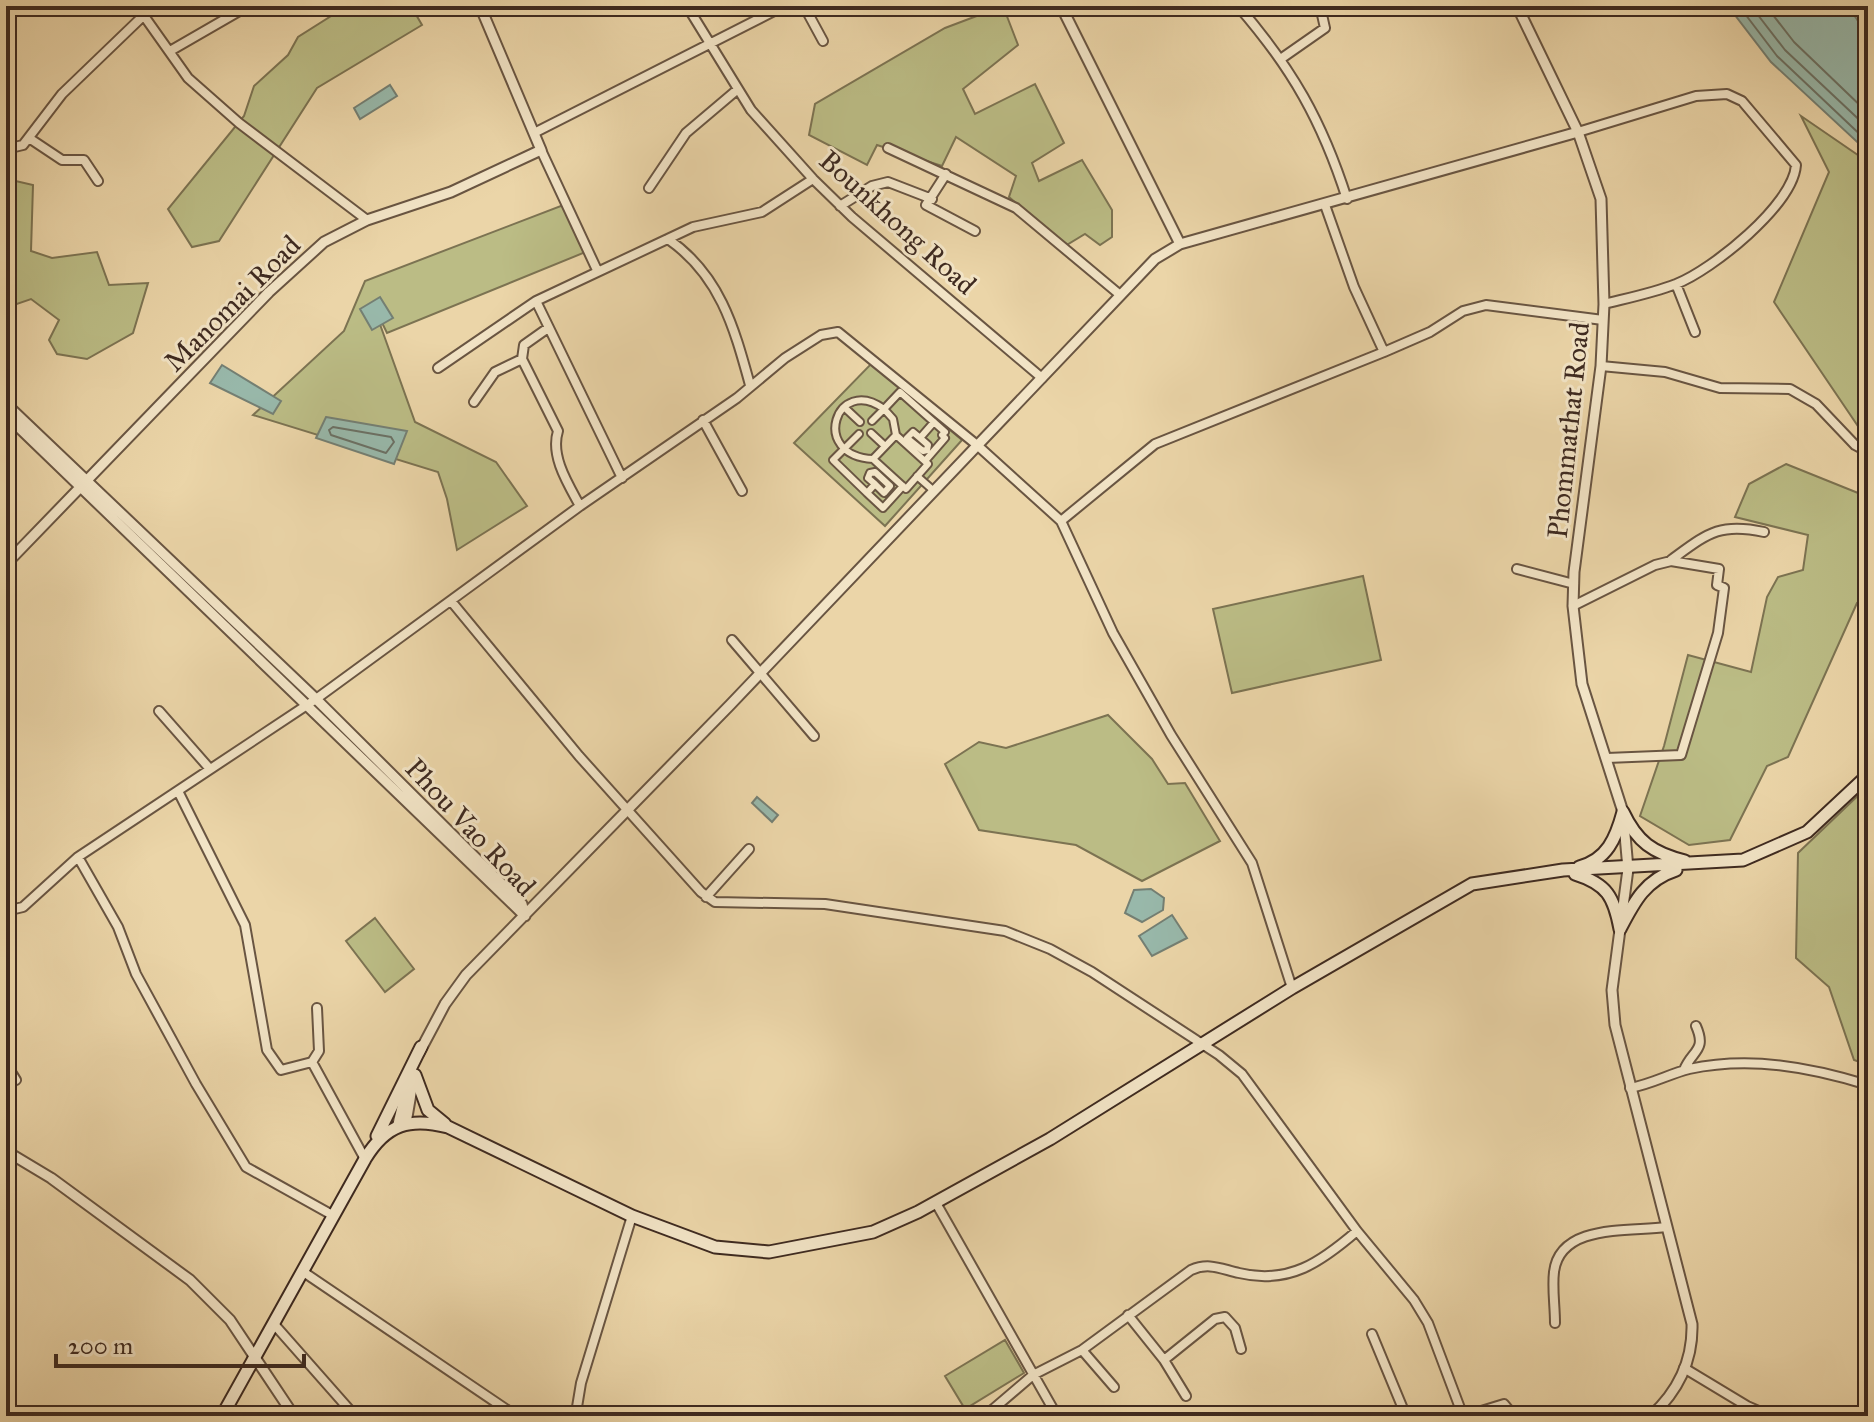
<svg xmlns="http://www.w3.org/2000/svg" width="1874" height="1422" font-family="'IM FELL Great Primer',serif">
  <style>
    .green { fill: #bbbc85; stroke: #7c7352; stroke-width: 2 }
    .water { fill: #98b8aa; stroke: #747f73; stroke-width: 2 }
    .lines { fill: none; stroke-linecap: round; stroke-linejoin: round }
    .shore { stroke: #6b7165; stroke-width: 2 }
    .pedestrian-casing { stroke: #695542; stroke-width: 10 }
    .minor-casing { stroke: #695542; stroke-width: 12 }
    .tertiary-casing { stroke: #695542; stroke-width: 13 }
    .secondary-casing { stroke: #3e2a20; stroke-width: 15 }
    .pedestrian { stroke: #f2e4c6; stroke-width: 6 }
    .minor { stroke: #f2e4c6; stroke-width: 8 }
    .tertiary { stroke: #f2e4c6; stroke-width: 9 }
    .secondary { stroke: #f2e4c6; stroke-width: 11 }
    .labels { text-anchor: middle; stroke-width: 6; stroke-linejoin: round; paint-order: stroke }
    .street-label { font-size: 28px; fill: #3e2a20; stroke: #f2e4c6 }
  </style>
  <rect width="100%" height="100%" fill="#ebd5a8"/>
  <filter id="stains"><feTurbulence type="fractalNoise" baseFrequency=".0025" numOctaves="4"/><feColorMatrix values="0 0 0 0 .2 0 0 0 0 .09 0 0 0 0 .02 0 0 0 .5 -.17"/></filter>
  <radialGradient id="worn" r=".72"><stop offset=".6" stop-color="#630" stop-opacity="0"/><stop offset="1" stop-color="#630" stop-opacity=".3"/></radialGradient>
  <!-- green -->
  <path class="green" d="M347,6H411L422,25L317,88L219,241L192,247L168,209L244,116L254,86L288,55L298,37Z
    M1003,6L1018,45L963,89L975,114L1035,84L1064,143L1032,163L1039,181L1082,160L1112,210V237L1100,245L1085,234L1065,246L1009,197L1016,176L956,137L942,166L877,145L867,165L809,135L815,104L945,28Z
    M1801,116L1868,162V441L1774,302L1829,172Z
    M7,179L33,185L31,251L52,258L97,252L109,285L148,283L133,333L87,359L57,354L49,340L59,320L31,299L14,305L6,300Z
    M566,204L588,251L387,333L372,302L415,422L496,462L527,506L457,550L447,499L438,472L253,415L344,331L365,281Z
    M871,364L962,440L885,526L794,443Z
    M1786,464L1868,497V596L1857,603L1788,757L1767,766L1730,840L1689,845L1640,816L1664,746L1688,655L1751,672L1767,597L1778,577L1803,570L1808,535L1735,517L1749,484Z
    M1363,576L1381,660L1232,693L1213,609Z
    M1108,715L1152,759L1168,784L1185,783L1220,841L1142,881L1076,845L979,830L945,764L979,742L1006,748Z
    M1868,786V1065L1854,1060L1829,987L1796,958L1798,853Z
    M375,918L414,969L385,992L346,941Z
    M1005,1340L1024,1373L965,1409L945,1376Z"/>
  <!-- water -->
  <path class="water" d="M1728,6H1848L1868,36V152L1771,62Z
    M390,85L397,96L360,119L354,108Z
    M380,297L393,318L372,330L360,309Z
    M222,365L281,401L273,414L210,383Z
    M326,417L407,431L394,464L316,438Z
    M757,797L778,815L772,822L752,803Z
    M1151,889L1164,898L1163,910L1142,922L1125,913L1134,890Z
    M1172,915L1187,938L1152,956L1139,936Z"/>
  <g class="lines">
    <!-- shore -->
    <path class="shore" d="M1739,6L1777,56L1868,142
      M1751,6L1785,50L1868,128
      M1766,6L1794,42L1868,113
      M333,427L391,437L394,442L386,453L331,435L329,430Z"/>
    <!-- pedestrian casing -->
    <g class="pedestrian-casing">
      <path id="pedestrian" d="M844,407L860,422
        M872,421L884,409C836,374 809,456 873,459L896,435L893,419L884,409L900,392L945,432L942,435L945,438L925,461
        M871,433L885,446
        M859,434L833,460L867,493
        M920,438L913,432L907,438L923,451L927,450L928,445L920,438L934,422
        M873,459L906,489L928,464L896,435
        M917,476L934,491
        M875,484L884,493L890,486L875,472L870,473L868,478L875,484L867,493L883,508L903,486"/>
    </g>
    <!-- minor casing -->
    <g class="minor-casing">
      <path id="minor" d="M137,6L188,78L239,123L367,220
        M687,6L751,110L813,179L852,217L1042,378
        M804,6L823,41
        M1238,6C1292,68 1322,121 1347,199
        M170,51L248,6
        M1282,58L1325,28L1320,6
        M1578,132L1696,96L1727,94L1742,101L1796,165C1793,205 1712,270 1676,284C1653,293 1628,298 1604,304
        M534,133L784,6
        M29,138L62,160H84L98,181
        M888,148L1016,208L1119,294
        M6,149L23,145L62,94L143,16
        M541,150L597,270
        M946,174L926,205L975,231
        M649,188L686,133L738,89
        M1325,205L1354,287L1384,352L1430,332L1463,311L1486,305L1603,320
        M840,206L872,186L888,182L932,199
        M668,239C720,275 734,327 750,385
        M1676,284L1695,332
        M536,301L622,478
        M548,328L524,345L522,359L558,431C550,456 568,484 580,506
        M1601,366L1665,372L1720,388L1790,389L1816,404L1855,445L1868,452
        M438,368L536,301L693,227L762,212L813,179
        M474,402L495,372L522,359
        M703,420L742,491
        M1061,521L1155,444L1384,352
        M1671,560C1707,534 1719,522 1764,532
        M1517,569L1574,584
        M451,601L579,756L701,892L715,902L825,904L1005,931L1050,949L1092,972L1219,1055L1242,1074L1357,1231L1414,1300L1428,1323L1463,1416
        M1573,606L1655,565L1671,561L1719,569L1717,585L1724,588L1718,633L1681,755L1607,758
        M732,640L814,736
        M159,711L210,769
        M178,791L245,925L267,1050L281,1070L312,1062
        M78,857L118,927L136,974L196,1084L246,1167L334,1216
        M706,897L749,849
        M6,911L23,907L78,857L316,699L580,506L737,398L785,358L821,335L838,332L977,445L1061,521L1113,633L1171,735L1252,863L1292,988
        M317,1008L319,1051L312,1062L365,1159
        M6,1064L16,1080
        M1684,1070C1692,1050 1707,1051 1696,1026
        M1630,1088C1652,1084 1669,1074 1689,1069C1750,1056 1810,1067 1868,1085
        M936,1203L1057,1416
        M302,1271L516,1416
        M1128,1315L1164,1360L1186,1396
        M273,1323L355,1416
        M1555,1323C1555,1306 1552,1288 1554,1272C1560,1223 1630,1232 1666,1227
        M1372,1334L1406,1416
        M1082,1350L1114,1387
        M1164,1360L1215,1319L1225,1317L1235,1328L1241,1349
        M1684,1368L1747,1406L1770,1416
        M583,1416L577,1407L581,1383L632,1216
        M985,1416L1033,1375L1082,1350L1191,1270C1209,1262 1221,1269 1239,1273C1289,1285 1321,1262 1357,1231
        M1465,1416L1504,1404L1514,1416
        M1863,1416L1868,1414"/>
    </g>
    <!-- tertiary casing -->
    <g class="tertiary-casing">
      <path id="tertiary" d="M1061,6L1180,244
        M1517,6L1578,132L1601,199L1604,304L1601,366L1574,572L1573,606L1582,684L1623,812L1628,869L1612,990L1615,1025L1692,1324C1693,1361 1677,1392 1651,1416
        M6,404L316,699L522,904L525,916L6,415
        M6,564L269,292L324,242L367,220L451,192L541,150L480,6
        M419,1053L445,1004L466,975L730,705L1155,259L1180,244L1578,132
        M406,1123L413,1082
        M398,1124L408,1082
        M6,1151L51,1178L190,1280L230,1320L294,1416"/>
    </g>
    <!-- secondary casing -->
    <g class="secondary-casing">
      <path id="secondary" d="M1623,812C1637,842 1653,853 1685,861
        M1579,867C1607,860 1616,838 1623,812
        M1575,874C1607,884 1614,897 1620,929
        M1620,929C1634,902 1645,880 1676,870
        M415,1075L428,1110L445,1124
        M377,1136L421,1047
        M222,1416L365,1159C386,1124 410,1117 448,1127L632,1216L715,1247L769,1252L873,1232L918,1212L1050,1139L1292,988L1472,884L1563,870L1743,860L1807,832L1868,775"/>
    </g>
    <!-- pedestrian -->
    <use href="#pedestrian" class="pedestrian"/>
    <!-- minor -->
    <use href="#minor" class="minor"/>
    <!-- tertiary -->
    <use href="#tertiary" class="tertiary"/>
    <!-- secondary -->
    <use href="#secondary" class="secondary"/>
  </g>
  <g class="labels">
    <!-- street labels -->
    <g class="street-label">
      <text transform="translate(898 222) rotate(42)" y="10">Bounkhong Road</text>
      <text transform="translate(232 303) rotate(-45)" y="10">Manomai Road</text>
      <text transform="translate(1568 430) rotate(-84)" y="10">Phommathat Road</text>
      <text transform="translate(471 827) rotate(47)" y="10">Phou Vao Road</text>
    </g>
  </g>
  <!-- margin -->
  <rect width="1874" height="1422" fill="none" stroke="#ebd5a8" stroke-width="32"/>
  <rect x="8" y="8" width="1858" height="1406" fill="none" stroke="#3e2a20" stroke-width="4"/>
  <rect x="16" y="16" width="1842" height="1390" fill="none" stroke="#3e2a20" stroke-width="2"/>
  <!-- scale -->
  <path d="M56 1354v12h248v-12" fill="none" stroke="#3e2a20" stroke-width="4"/>
  <text x="68" y="1354" font-size="24" fill="#3e2a20" stroke="#f2e4c6" stroke-width="6" paint-order="stroke">200 m</text>
  <rect width="100%" height="100%" filter="url(#stains)"/>
  <rect width="100%" height="100%" fill="url(#worn)"/>
</svg>
